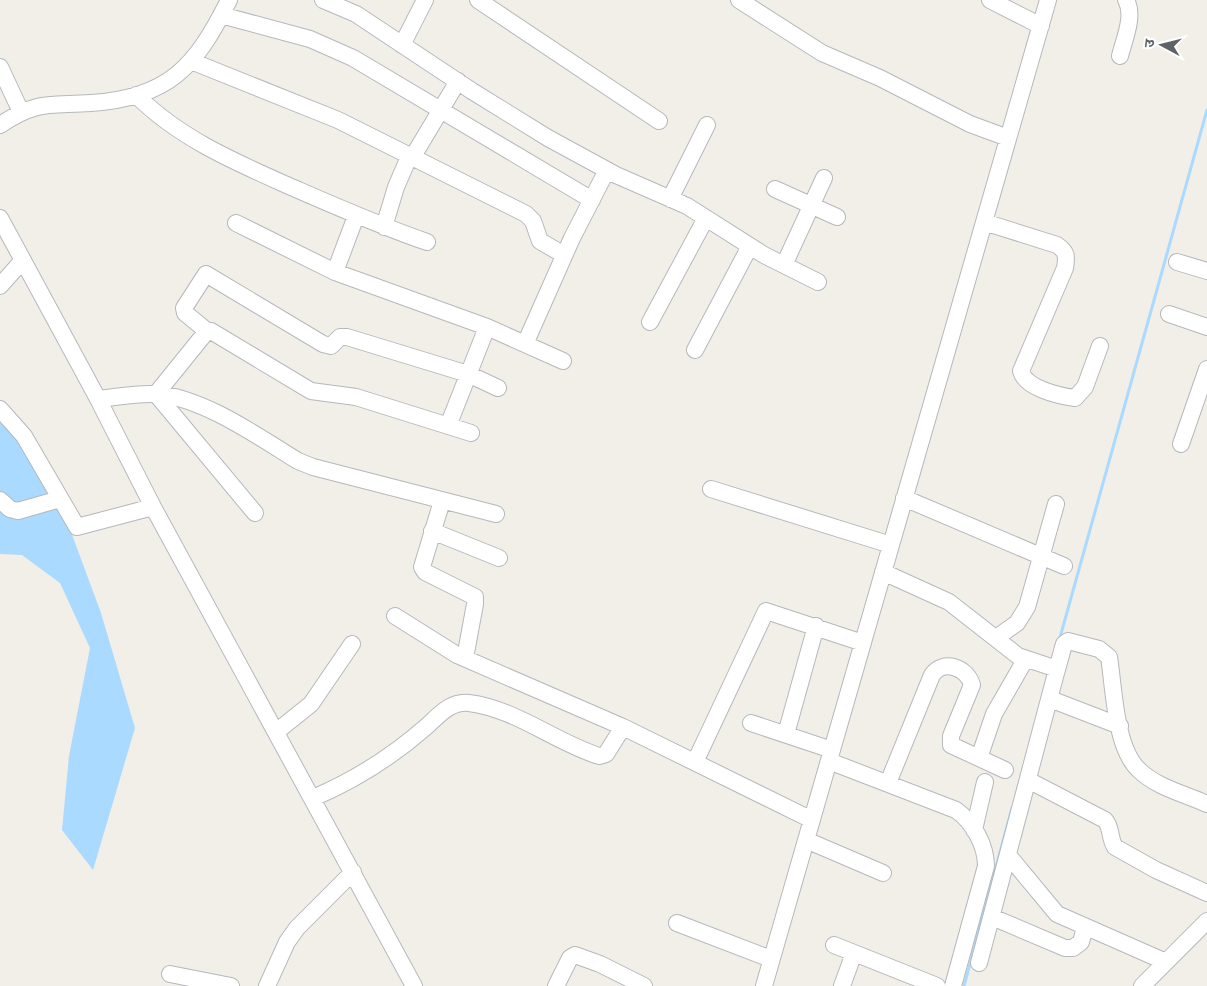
<svg xmlns="http://www.w3.org/2000/svg" width="1207" height="986" font-family="Quicksand,'Noto Sans Devanagari',sans-serif">
  <style>
    .water { fill: #aadaff }
    .lines { fill: none; stroke-linecap: round; stroke-linejoin: round }
    .stream { stroke: #aadaff; stroke-width: 3 }
    .minor-casing { stroke: #b5b8bc; stroke-width: 18 }
    .minor { stroke: #fff; stroke-width: 16 }
  </style>
  <rect width="100%" height="100%" fill="#f1efe8"/>
  <!-- water -->
  <path class="water" d="M0,406L54,486L101,613L135,728L93,870L62,830L69,756L90,648L60,583L22,555L0,554Z"/>
  <g class="lines">
    <!-- stream -->
    <path class="stream" d="M1059,641L1207,110
      M964,986L1012,808"/>
    <!-- minor casing -->
    <g class="minor-casing">
      <path id="minor" d="M323,0L356,14L472,91L548,138L616,175L687,206L764,255L818,282
        M478,0L659,121
        M739,0L822,53L880,78L970,124L1008,138
        M990,0L1041,26
        M221,15L310,39L353,58L592,200
        M402,45L425,0
        M1120,56C1124,40 1135,15 1126,0
        M191,61L338,120L526,214L533,221L540,241L564,255
        M0,67L21,112
        M136,95C179,138 235,162 289,186C335,206 380,226 427,242
        M0,125C37,100 49,106 91,103C169,98 196,66 229,0
        M412,158L458,81
        M775,189L837,217
        M670,199L707,125
        M0,218L98,399L153,507L414,986
        M984,222L1057,245C1067,252 1067,256 1065,268L1021,371C1025,388 1059,396 1075,398L1085,387L1100,346
        M236,223L335,272L487,327L563,361
        M384,227L396,187L409,157
        M1177,262L1207,271
        M784,265L824,178
        M335,272L356,216
        M0,286L23,260
        M1169,314L1207,327
        M650,322L706,218
        M207,331L185,313L184,308L206,274L323,344L331,346L340,337H347L468,374L498,388
        M525,344L572,238L607,170
        M695,350L750,246
        M98,399C117,397 137,393 156,394C202,397 259,437 298,461L313,467L496,514
        M0,409L24,436L77,527L153,507
        M448,426L487,327
        M1181,444L1207,369
        M711,489L891,545
        M904,498L1064,566
        M0,500L10,509L18,511L60,499
        M442,501L422,567L425,572L475,597V604L465,658
        M255,513L156,394L207,331H211L311,391L356,397L471,433
        M432,531L499,558
        M883,572L949,602L1018,656L1054,668L1056,673L979,963
        M395,616L457,655L623,727L812,820
        M996,638L1017,623L1027,607L1056,504
        M1056,673L1064,644L1068,641L1099,649L1109,657C1114,688 1115,748 1139,770C1156,787 1185,794 1207,804
        M1050,699L1120,726
        M751,723L832,750
        M276,732L311,704L352,644
        M786,734L816,626
        M979,758L994,714L1025,660
        M829,761L956,810C973,822 986,845 986,866L953,986
        M695,762L766,611L863,643
        M1028,780L1105,820C1112,828 1109,838 1115,847L1156,870L1207,893
        M888,783L932,675C943,659 967,667 972,685L951,736V745L1005,770
        M313,798C355,780 392,757 427,726C440,714 451,701 469,703C516,709 555,742 599,756L606,754L623,727
        M974,830L985,782
        M806,840L883,873
        M1008,855L1057,914L1166,962
        M992,917L1065,948H1073L1081,942L1085,927
        M677,923L771,959
        M834,945L937,986
        M170,974L231,986
        M267,986L287,942L297,928L353,872
        M556,986L570,958L575,955L600,964L644,986
        M764,986L1048,0
        M842,986L854,953
        M1142,986L1207,921"/>
    </g>
    <!-- minor -->
    <use href="#minor" class="minor"/>
  </g>
  <!-- north arrow -->
  <g transform="translate(1162 45) rotate(277)" stroke="#ffffff" stroke-width="4" paint-order="stroke">
  <path d="M0-4L9 19L0 12L-9 19Z" fill="#5f6368"/>
  <text y="-8" font-size="14" font-weight="bold" text-anchor="middle" fill="#5f6368">उ</text>
  </g>
</svg>
